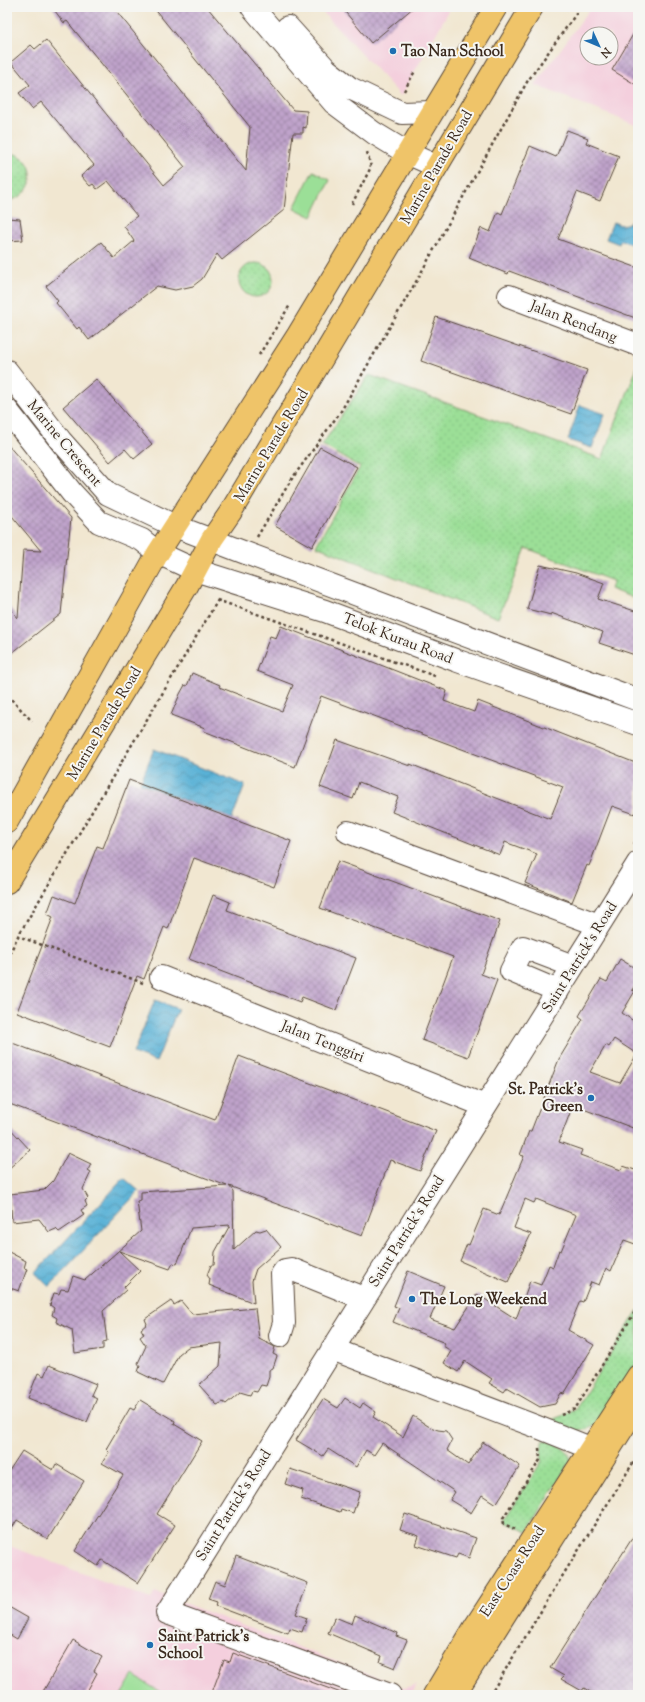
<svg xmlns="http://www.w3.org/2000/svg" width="645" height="1702" font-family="'Sorts Mill Goudy',serif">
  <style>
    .built { fill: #f4cfdd; fill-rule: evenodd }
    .green { fill: url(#green-dots); stroke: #6b845a }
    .pitch { fill: #9bdf97; stroke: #6b845a }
    .water { fill: url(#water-waves); stroke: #4a6e7a }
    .building { fill: url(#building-cross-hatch); fill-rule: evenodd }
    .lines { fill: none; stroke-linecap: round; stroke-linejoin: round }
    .minor-casing { stroke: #564639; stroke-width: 24 }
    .major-casing { stroke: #564639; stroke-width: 24 }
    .path { stroke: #564639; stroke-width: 2.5; stroke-dasharray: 3 3; stroke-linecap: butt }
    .minor { stroke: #fff; stroke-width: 22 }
    .major { stroke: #efc469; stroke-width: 22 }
    .poi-dot { fill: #1f6fb2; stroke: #f6f6f2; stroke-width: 1.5 }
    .labels { text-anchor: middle; stroke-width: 4; stroke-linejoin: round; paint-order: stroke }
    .poi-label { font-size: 15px; font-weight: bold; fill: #3b2a1e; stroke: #f6f6f2; text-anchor: start }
    .street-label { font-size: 15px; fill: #3b2a1e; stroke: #f6f6f2 }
  </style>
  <defs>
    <pattern id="green-dots" width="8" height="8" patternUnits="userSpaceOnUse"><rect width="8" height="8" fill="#9bdf97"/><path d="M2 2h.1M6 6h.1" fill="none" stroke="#86c082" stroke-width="1.8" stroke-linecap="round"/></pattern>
    <pattern id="water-waves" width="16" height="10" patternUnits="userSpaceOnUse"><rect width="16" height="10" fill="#59b1d6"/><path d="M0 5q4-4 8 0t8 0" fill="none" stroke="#4b90ad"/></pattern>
    <pattern id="building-cross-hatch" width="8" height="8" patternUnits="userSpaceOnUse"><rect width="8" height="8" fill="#bfa3cb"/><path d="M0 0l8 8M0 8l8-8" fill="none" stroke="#9c85a4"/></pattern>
  </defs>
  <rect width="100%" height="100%" fill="#f6f6f2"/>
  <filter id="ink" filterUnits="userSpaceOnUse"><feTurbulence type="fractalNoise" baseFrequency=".025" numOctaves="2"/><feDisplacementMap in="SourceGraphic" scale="8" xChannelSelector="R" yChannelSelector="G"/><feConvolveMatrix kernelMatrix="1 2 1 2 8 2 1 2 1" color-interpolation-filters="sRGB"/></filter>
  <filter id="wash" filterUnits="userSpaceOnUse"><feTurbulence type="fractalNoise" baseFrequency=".012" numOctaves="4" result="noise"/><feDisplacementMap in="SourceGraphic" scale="16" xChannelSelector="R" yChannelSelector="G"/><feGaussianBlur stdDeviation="0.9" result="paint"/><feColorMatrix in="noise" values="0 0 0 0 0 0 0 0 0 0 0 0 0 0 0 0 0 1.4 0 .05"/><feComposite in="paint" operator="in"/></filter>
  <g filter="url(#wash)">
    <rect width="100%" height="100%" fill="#f1e7d1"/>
    <!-- built -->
    <path class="built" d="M318,7H451L401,96Z
      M591,7H638V126L535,85ZM587,34H611V58H587Z
      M7,1545L151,1599L155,1592L405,1688L417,1684L410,1695H7Z"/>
    <!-- green -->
    <path class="green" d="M7,153C37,153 41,194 8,201Z
      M239 280a17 17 0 1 1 34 0a17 17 0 1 1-34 0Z
      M638,365V600L610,589L613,581L526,548L498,618L316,546L360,467L322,445L369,375L602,459Z
      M638,1310V1361L595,1426L581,1431L573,1432L551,1424L554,1419L575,1410Z
      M544,1440C556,1444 568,1446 571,1460L527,1532L505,1522L504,1520L542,1461L541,1448Z"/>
    <!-- pitch -->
    <path class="pitch" d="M313,171L330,180L312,217L294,208Z
      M133,1675L165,1695H121Z"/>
    <!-- water -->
    <path class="water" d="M638,217V247L621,240L619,244L606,239L613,222L621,225L630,223L632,219Z
      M580,405L605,414L592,448L568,440Z
      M154,749L245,785L232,819L140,783Z
      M155,1000L178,1009L156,1062L133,1053Z
      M124,1178L139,1191L49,1287L35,1273Z"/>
    <g id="blocks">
      <!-- building -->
      <path class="building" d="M52,7H113L246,171L250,127L153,7H207L293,110L307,111L306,128L303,127V133H293L284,210L222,260L217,254L202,279L193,286L175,290L157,286L89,340L79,327L77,329L56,303L58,301L46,286L101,242L114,258L134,241L124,226L137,216L108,181L97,189L93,184L90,186L81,176L94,165L41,102L32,109L19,93L30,85L11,62L31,45L35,49L46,40L164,185L185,167L67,21L64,23Z
        M341,7H414L371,43Z
        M638,26V86L612,70Z
        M567,130L588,138L586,143L619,156L600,201L577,192L558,239L638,268V319L509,271L508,274L469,258L481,228L490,232L498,212L502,214L530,146L556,157Z
        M7,218L20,219L23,240L7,241Z
        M436,317L587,370L571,414L421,361Z
        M96,379L152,444L134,459L125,449L110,462L63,407Z
        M7,444L71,518L61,614L7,657V604L18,618L23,550L41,551L7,510Z
        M320,447L357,467L312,547L275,526Z
        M540,565L576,573L604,583L598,599L638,612V656L599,643L603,632L551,613V615L527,609Z
        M281,626L447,691L444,701L474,712L478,701L638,764V806L635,814L612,806L589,866L587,865L572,902L525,883L537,854L505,842L500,855L392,812L398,797L359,782L353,799L320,787L337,740L410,766V764L550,819L563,787L321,696L295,767L204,731L205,728L171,715L180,694L185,685L187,686L192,673L220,685L219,687L282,711L293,685L257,671L270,636L276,638Z
        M129,780L291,841L274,887L194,858L168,929L164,927L144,979L137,976L110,1047L17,1012L53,917L47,914L54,895L75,903L97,846L103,848Z
        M338,861L500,921L481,974L497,980L468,1057L422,1040L453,957L320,908Z
        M213,895L230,902L227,910L356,958L336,1010L302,997L300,1002L189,959Z
        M620,959L638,970V980L632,990L635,991L622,1013L638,1024V1130L573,1105L559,1142L582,1150L580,1155L621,1170L623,1166L638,1171V1245L624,1240L611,1271L606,1268L599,1285L591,1282L583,1302L580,1301L568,1330L594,1345L564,1394L561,1393L555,1404L540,1407L507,1388L504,1392L489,1383L492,1379L465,1361L458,1372L444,1363L451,1351L443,1346L445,1343L393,1322L399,1308L394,1306L408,1271L444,1286L430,1319L455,1328L477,1294L516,1319L530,1281L541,1285L549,1265L553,1267L559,1250L561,1251L576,1215L536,1199L534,1203L525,1199L514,1228L531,1234L508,1282L460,1261L467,1244L469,1245L484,1209L499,1215L524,1156L520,1155L529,1131H531L559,1059L583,1019L579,1016L601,979L607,982ZM614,1039L637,1054L620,1083L590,1072L606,1045L609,1047Z
        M7,1041L215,1120L239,1056L436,1131L420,1171L390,1160L362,1236L229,1186L233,1191L234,1250L256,1230L260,1231L266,1229L281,1247L256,1269L252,1281L254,1303L209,1285L210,1279L207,1275L211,1265H214L215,1252L230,1225L191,1228L177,1264L173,1263L170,1269L119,1251L140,1271L124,1287L126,1290L103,1311L107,1341L103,1342V1349L75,1353L72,1330L56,1322L57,1318L52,1315L54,1308L50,1305L54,1293L59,1294L61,1289L68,1290L73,1276L85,1280L141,1231L137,1201L141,1200V1192L227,1186L7,1103Z
        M7,1125L30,1150L7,1170Z
        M68,1153L91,1164L88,1170L91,1172L83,1189L88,1198L85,1201L87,1206L81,1210L84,1215L59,1232L56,1229L49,1232L39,1219L12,1222L10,1194L44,1190L53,1181Z
        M7,1251L26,1261L24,1268L27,1269L19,1291L7,1287Z
        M171,1301L174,1305L181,1301L192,1314L255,1308L259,1339L275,1347L273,1354L277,1356L273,1368L269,1370V1377L266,1386L261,1385L257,1392L252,1391L250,1395L240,1392L226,1404L223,1402L217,1405L199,1385L220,1366L222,1343L188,1347L179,1354L163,1384L138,1372L140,1366L138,1363L146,1346L140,1337L144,1334L141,1329L147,1324L145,1319Z
        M49,1365L96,1384L91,1395L97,1398L87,1422L28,1398L38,1373L44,1376Z
        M345,1398L360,1408L363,1403L376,1412L373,1417L403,1437L413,1416L428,1426L438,1430L446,1431L452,1440L447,1450L468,1465L483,1442L520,1466L496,1504L482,1495L471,1513L450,1500L455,1492L382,1443L374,1455L366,1450L356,1467L328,1449L323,1456L296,1440L323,1399L338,1408Z
        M140,1400L175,1421L174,1424L202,1441L157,1514L175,1525L138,1583L102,1560L98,1566L75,1551L123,1475L102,1463L109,1452L106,1449L130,1408L134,1410Z
        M22,1451L53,1470L56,1464L84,1481L48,1539L17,1520L7,1536V1474Z
        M290,1469L360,1492L353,1513L341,1509L340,1512L301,1499L303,1490L285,1484Z
        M405,1514L476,1538L469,1558L458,1554L456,1558L416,1545L419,1536L400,1530Z
        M638,1529V1695H595L584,1688L582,1691L561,1679L564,1676L550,1668Z
        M236,1556L308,1583L296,1614L307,1618L302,1632L290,1628L288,1633L216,1606L217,1602L208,1599L215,1581L225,1585Z
        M7,1606L28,1618L17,1639L7,1633Z
        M355,1615L397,1633L396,1636L407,1640L395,1668L380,1662L382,1656L328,1633L335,1617L352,1624Z
        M73,1640L102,1657L94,1671L97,1673L85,1695H41Z
        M233,1653L341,1693L340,1695H211L224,1660L230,1662Z"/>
    </g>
  </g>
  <g filter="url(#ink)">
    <use href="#blocks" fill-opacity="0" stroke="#564639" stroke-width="1"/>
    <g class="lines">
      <!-- minor casing -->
      <g class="minor-casing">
        <path id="minor" d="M252,7L334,103L374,133L407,153L436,166
          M288,27L326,69L350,88L402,113L432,112
          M509,296L638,345
          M7,371L61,441L108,494L175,526L243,552L638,700
          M7,410L72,493L99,522L142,540L158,553L195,570L325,611L455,660L638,724
          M348,832L599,925
          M161,977L485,1106
          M558,991L511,971L523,947L573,966
          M280,1336L284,1323L282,1274L285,1270L291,1269L363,1298
          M332,1349L535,1426L605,1454
          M390,1695L167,1613L638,863"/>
      </g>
      <!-- major casing -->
      <g class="major-casing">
        <path id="major" d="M7,822L158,553L298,335L496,7
          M7,882L187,586L212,539L230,513L532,7
          M434,1695L476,1625L638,1376
          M454,1695L638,1404"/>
      </g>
      <!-- path -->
      <path class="path" d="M404,91L415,71
        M352,204L371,167L367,152
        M259,355L290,305
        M257,537L291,480L341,411L417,280L527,82L581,7
        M217,600L435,676
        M7,695L32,721
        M634,844L638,838
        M7,959L18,936
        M143,983L18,936L218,600
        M561,1415L575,1409L638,1307
        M515,1529L504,1524L503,1518L540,1460L539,1448
        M490,1695L563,1575L638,1455"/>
      <!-- minor -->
      <use href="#minor" class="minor"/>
      <!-- major -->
      <use href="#major" class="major"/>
    </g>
  </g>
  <!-- markers -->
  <g class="poi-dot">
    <circle cx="393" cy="51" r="4"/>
    <circle cx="591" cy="1098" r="4"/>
    <circle cx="412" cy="1299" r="4"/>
    <circle cx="150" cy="1645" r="4"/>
  </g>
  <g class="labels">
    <!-- poi labels -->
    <g class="poi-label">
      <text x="401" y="56">Tao Nan School</text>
      <text x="583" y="1094" text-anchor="end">St. Patrick's<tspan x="583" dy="17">Green</tspan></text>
      <text x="420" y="1304">The Long Weekend</text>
      <text x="158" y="1641">Saint Patrick's<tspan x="158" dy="17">School</tspan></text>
    </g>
    <!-- street labels -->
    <g class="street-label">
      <text transform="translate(436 167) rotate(-60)" y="5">Marine Parade Road</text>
      <text transform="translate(574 321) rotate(21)" y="5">Jalan Rendang</text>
      <text transform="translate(65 443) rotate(50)" y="5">Marine Crescent</text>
      <text transform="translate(271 445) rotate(-59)" y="5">Marine Parade Road</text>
      <text transform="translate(398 638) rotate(21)" y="5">Telok Kurau Road</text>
      <text transform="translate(104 723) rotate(-59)" y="5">Marine Parade Road</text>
      <text transform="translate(579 957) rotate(-58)" y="5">Saint Patrick's Road</text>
      <text transform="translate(323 1041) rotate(22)" y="5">Jalan Tenggiri</text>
      <text transform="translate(406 1231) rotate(-58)" y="5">Saint Patrick's Road</text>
      <text transform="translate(233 1505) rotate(-58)" y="5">Saint Patrick's Road</text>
      <text transform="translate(512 1571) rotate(-57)" y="5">East Coast Road</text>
    </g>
  </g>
  <!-- margin -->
  <rect width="645" height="1702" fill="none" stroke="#f6f6f2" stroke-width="24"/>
  <!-- north arrow -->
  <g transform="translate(599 46) rotate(134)"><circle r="19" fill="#f6f6f2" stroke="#aba49d"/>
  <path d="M0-3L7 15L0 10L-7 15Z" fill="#1f6fb2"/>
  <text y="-6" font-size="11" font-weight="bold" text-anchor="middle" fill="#3b2a1e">N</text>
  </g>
</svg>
